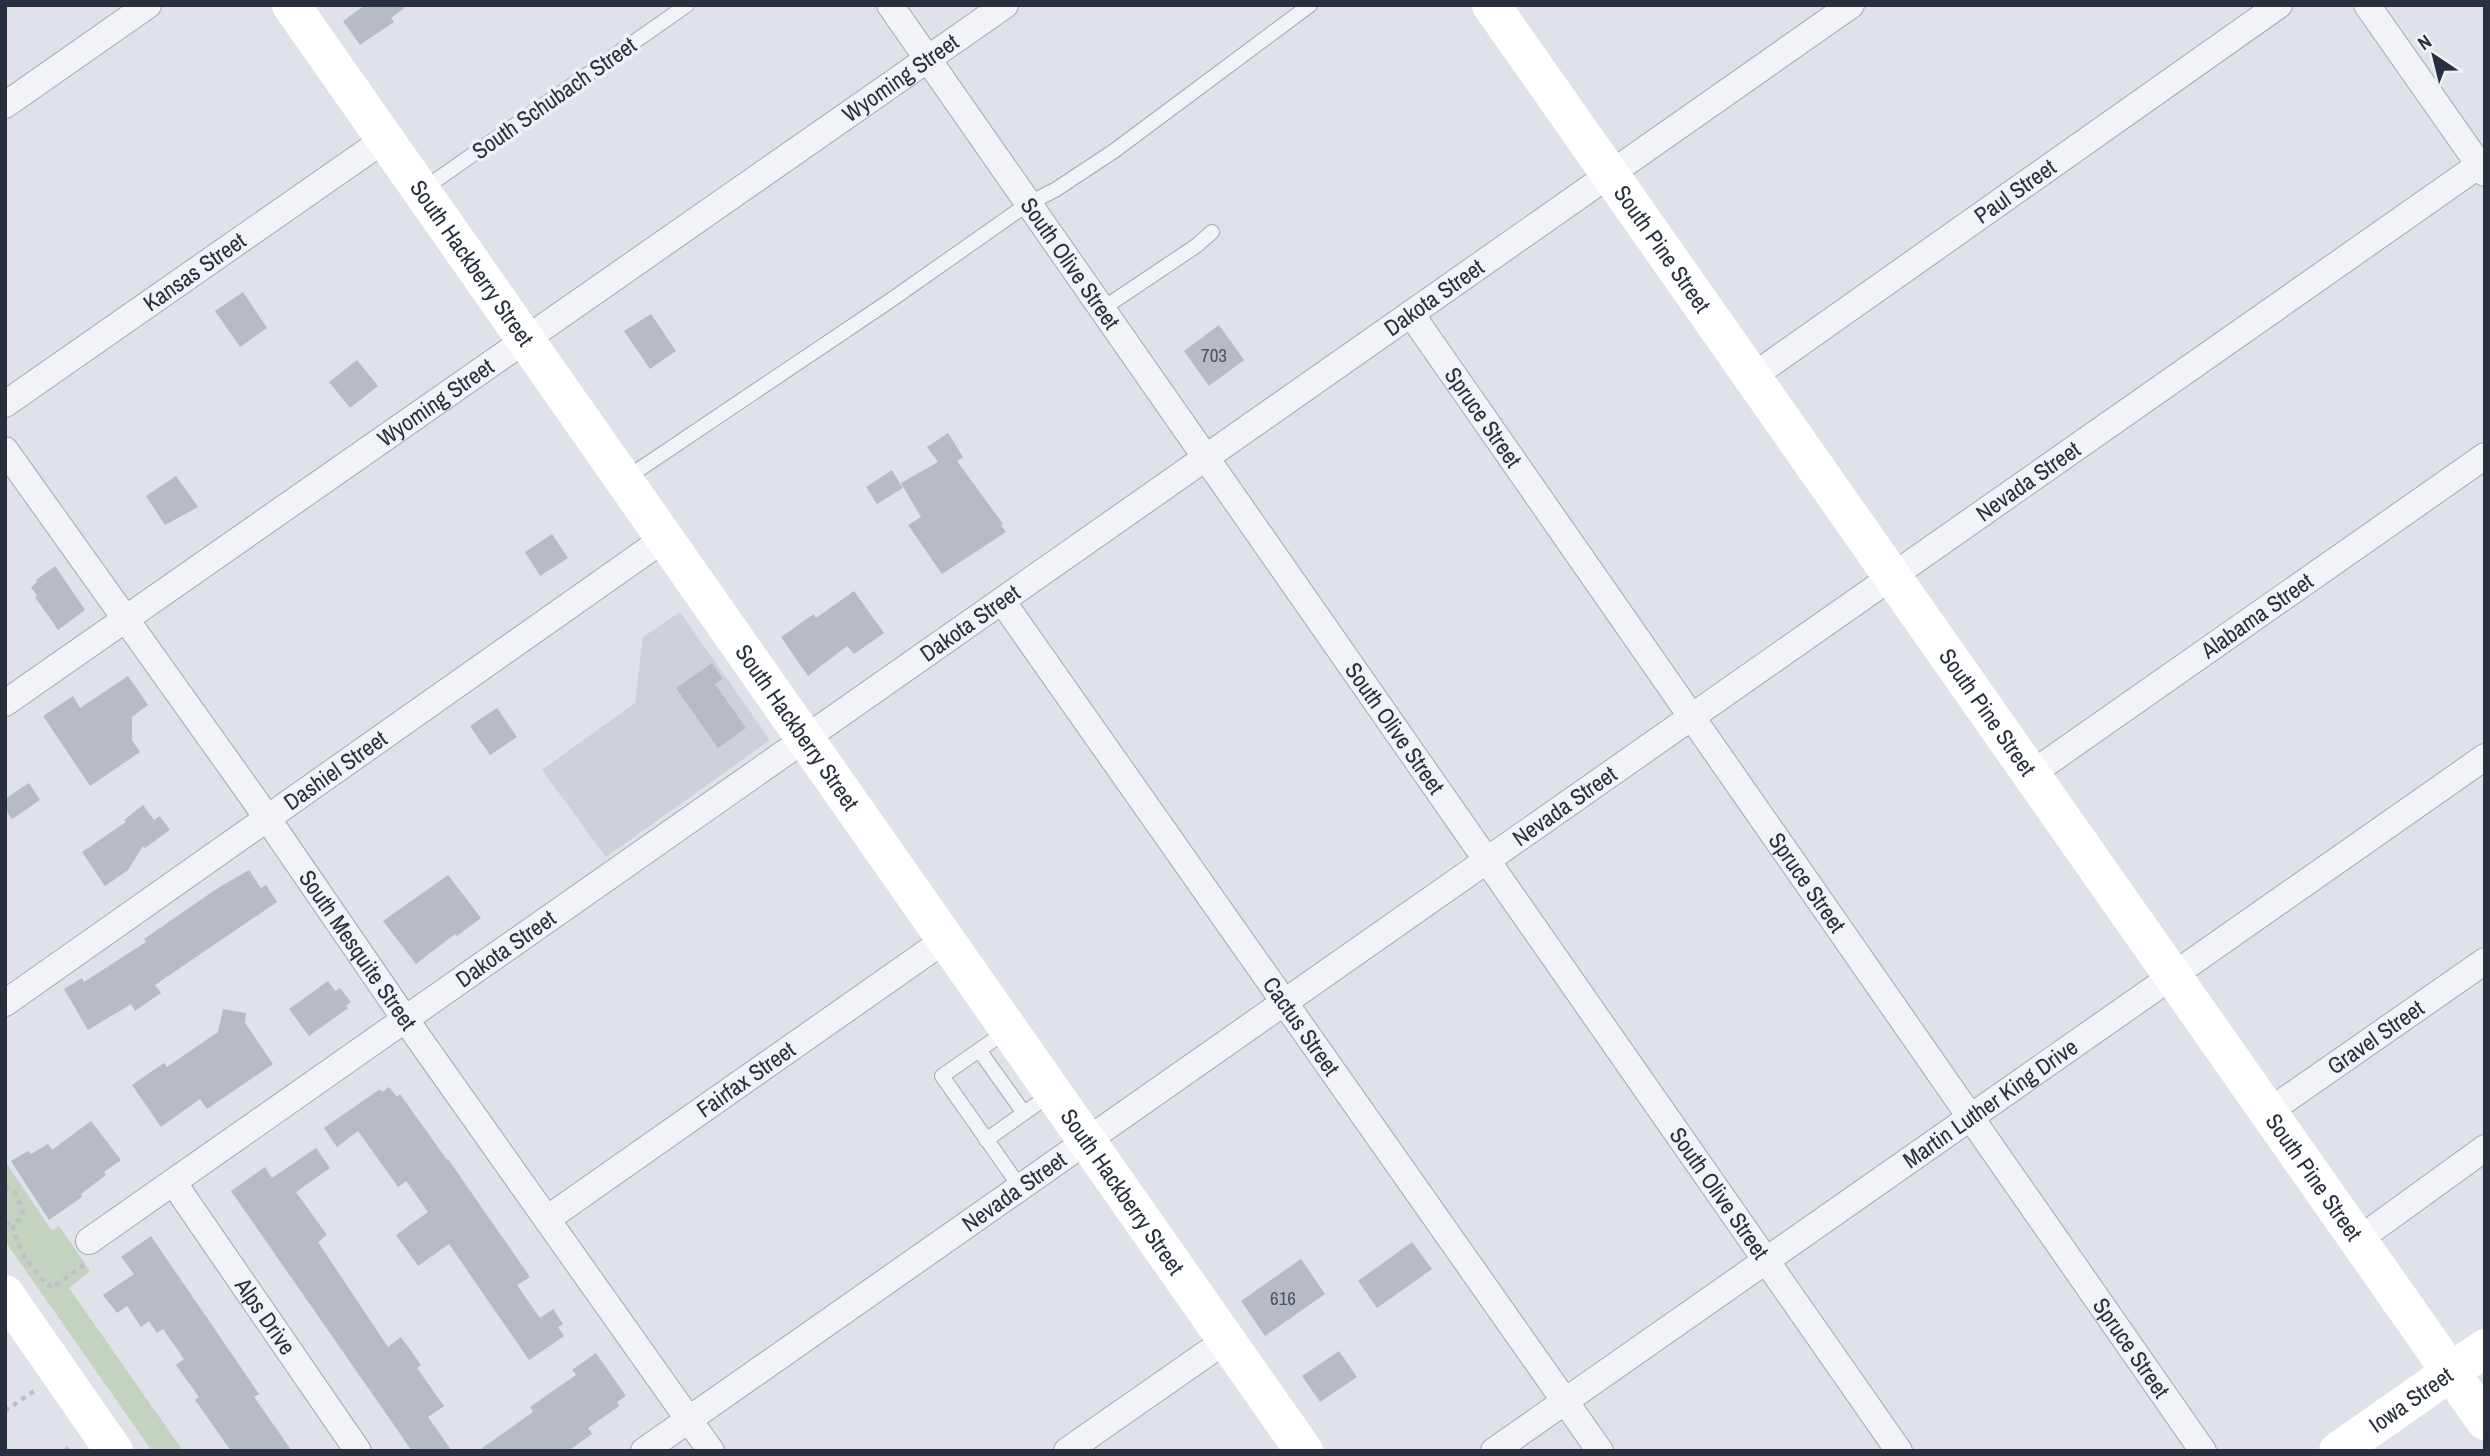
<svg xmlns="http://www.w3.org/2000/svg" width="2490" height="1456" font-family="'Archivo Narrow',sans-serif">
  <style>
    .built { fill: #cdd1da }
    .green { fill: #c4d2c0 }
    .building { fill: #b6bbc4 }
    .lines { fill: none; stroke-linecap: round; stroke-linejoin: round }
    .lane-casing { stroke: #a4a9b2; stroke-width: 16 }
    .street-casing { stroke: #a4a9b2; stroke-width: 28 }
    .path { stroke: #bdc0c6; stroke-width: 4.5; stroke-dasharray: 5 5; stroke-linecap: butt }
    .lane { stroke: #f1f3f6; stroke-width: 14 }
    .street { stroke: #f1f3f6; stroke-width: 26 }
    .secondary { stroke: #fff; stroke-width: 38 }
    .labels { text-anchor: middle; stroke-width: 7; stroke-linejoin: round; paint-order: stroke }
    .number-label { font-size: 19px; fill: #4c5360 }
    .street-label { font-size: 23px; fill: #28303f; stroke: #eef1f5 }
  </style>
  <rect width="100%" height="100%" fill="#dfe2e8"/>
  <!-- built -->
  <path class="built" d="M680,612L770,740L606,857L542,770L635,703L643,637Z"/>
  <!-- green -->
  <path class="green" d="M5,1161L52,1231L59,1226L90,1271L69,1288L183,1451H152L5,1241Z"/>
  <!-- building -->
  <path class="building" d="M365,5H408L391,18L394,22L360,45L343,21Z
    M243,292L267,328L240,347L215,311Z
    M651,314L676,351L650,369L624,331Z
    M1219,325L1244,360L1209,386L1184,351Z
    M357,360L378,386L350,408L329,382Z
    M948,433L963,457L957,461L1003,524L1001,525L1006,532L942,574L908,525L921,517L901,483L938,462L927,447Z
    M892,470L903,488L877,504L866,487Z
    M176,476L198,507L165,525L146,496Z
    M552,534L568,558L540,576L525,552Z
    M55,566L85,610L58,630L35,597L37,596L31,587L37,582L36,580Z
    M854,591L884,633L854,654L847,646L808,676L781,637L814,614L816,618Z
    M712,663L723,679L715,684L746,728L718,748L676,688Z
    M128,676L148,705L132,717V740L140,752L90,786L43,716L73,696L80,708Z
    M497,708L517,737L490,755L470,726Z
    M29,783L40,800L12,819L5,809V799Z
    M143,805L154,820L160,816L170,830L145,848L143,846L128,870L105,886L82,852L126,822L124,820Z
    M249,870L261,888L266,885L277,902L155,985L161,993L135,1011L131,1004L88,1030L64,989L82,978L84,982L146,942L144,939L218,888Z
    M448,875L481,918L457,936L455,934L416,964L383,921Z
    M328,981L335,991L340,988L351,1002L346,1006L348,1008L309,1036L289,1009Z
    M223,1009L246,1013L245,1023L273,1064L207,1109L200,1099L161,1127L132,1085L164,1063L167,1067L218,1032Z
    M389,1087L397,1097L400,1094L447,1160L448,1159L530,1277L517,1285L540,1318L553,1309L563,1324L558,1327L564,1336L529,1360L449,1244L418,1266L396,1235L428,1212L406,1181L398,1187L358,1131L337,1147L324,1128L380,1089L382,1092Z
    M91,1121L121,1160L104,1172L106,1175L81,1194L82,1197L49,1220L11,1161L28,1151L31,1154L48,1144L52,1150Z
    M316,1148L330,1168L296,1192L327,1235L318,1242L388,1347L401,1337L421,1365L417,1368L444,1406L428,1417L452,1451H412L231,1191L265,1167L272,1178Z
    M151,1236L259,1394L254,1397L292,1451H231L195,1400L199,1397L176,1365L184,1359L163,1329L157,1333L149,1321L141,1327L127,1306L117,1313L103,1295L134,1274L121,1257Z
    M1412,1242L1432,1269L1377,1308L1358,1281Z
    M1301,1259L1325,1294L1265,1336L1241,1301Z
    M1339,1351L1357,1377L1320,1402L1302,1376Z
    M596,1353L626,1396L617,1402L619,1406L588,1428L592,1434L568,1451H478L533,1412L530,1407L576,1375L572,1370Z"/>
  <g class="lines">
    <!-- lane casing -->
    <g class="lane-casing">
      <path id="lane" d="M422,190L687,5
        M1102,309L1196,246L1212,232
        M625,479L891,300L1029,203L1055,190L1114,151L1310,5
        M1008,1030L942,1076L1020,1187
        M979,1050L1024,1113
        M986,1140L1051,1094"/>
    </g>
    <!-- street casing -->
    <g class="street-casing">
      <g id="street">
        <path id="s1" d="M890,5L1899,1451"/>
        <path d="M2367,5L2485,173"/>
        <path d="M5,105L148,5"/>
        <path id="s2" d="M1411,314L2203,1451"/>
        <path id="s3" d="M1752,377L2279,5"/>
        <path id="s4" d="M5,404L385,139"/>
        <path id="s5" d="M5,450L254,799L405,1019L711,1451"/>
        <path id="s6" d="M1002,601L1600,1451"/>
        <path id="s7" d="M5,703L1005,5"/>
        <path id="s8" d="M2031,774L2485,456"/>
        <path id="s9" d="M5,1003L665,538"/>
        <path id="s10" d="M2268,1112L2485,961"/>
        <path id="s11" d="M173,1182L358,1451"/>
        <path id="s12" d="M547,1219L946,939"/>
        <path d="M2358,1240L2485,1148"/>
        <path id="s13" d="M89,1241L1851,5"/>
        <path id="s14" d="M644,1451L2485,161"/>
        <path d="M1067,1451L1226,1340"/>
        <path id="s15" d="M1494,1451L2485,757"/>
      </g>
    </g>
    <!-- path -->
    <path class="path" d="M5,1186L14,1192L23,1210L20,1219L13,1225
      M5,1223L13,1225
      M13,1225C15,1246 35,1275 52,1288L84,1265
      M5,1411L34,1391
      M65,1451L71,1446"/>
    <!-- lane -->
    <use href="#lane" class="lane"/>
    <!-- street -->
    <use href="#street" class="street"/>
    <!-- secondary -->
    <g class="secondary">
      <path id="s16" d="M291,5L1304,1451"/>
      <path id="s17" d="M1491,5L2485,1421"/>
      <path d="M5,1294L114,1451"/>
      <path id="s18" d="M2338,1451L2485,1348"/>
    </g>
  </g>
  <g class="labels">
    <!-- number labels -->
    <g class="number-label">
      <text x="1214" y="362">703</text>
      <text x="1283" y="1305">616</text>
    </g>
    <!-- street labels -->
    <g class="street-label">
      <text dy="8" stroke="none"><textPath href="#s7" startOffset="1092">Wyoming Street</textPath></text>
      <text transform="translate(554 98) rotate(-35)" y="8">South Schubach Street</text>
      <text dy="8" stroke="none"><textPath href="#s3" startOffset="322">Paul Street</textPath></text>
      <text dy="8" stroke="none"><textPath href="#s17" startOffset="298">South Pine Street</textPath></text>
      <text dy="8" stroke="none"><textPath href="#s1" startOffset="315">South Olive Street</textPath></text>
      <text dy="8" stroke="none"><textPath href="#s16" startOffset="315">South Hackberry Street</textPath></text>
      <text dy="8" stroke="none"><textPath href="#s4" startOffset="231">Kansas Street</textPath></text>
      <text dy="8" stroke="none"><textPath href="#s13" startOffset="1643">Dakota Street</textPath></text>
      <text dy="8" stroke="none"><textPath href="#s7" startOffset="525">Wyoming Street</textPath></text>
      <text dy="8" stroke="none"><textPath href="#s2" startOffset="126">Spruce Street</textPath></text>
      <text dy="8" stroke="none"><textPath href="#s14" startOffset="1690">Nevada Street</textPath></text>
      <text dy="8" stroke="none"><textPath href="#s8" startOffset="276">Alabama Street</textPath></text>
      <text dy="8" stroke="none"><textPath href="#s13" startOffset="1076">Dakota Street</textPath></text>
      <text dy="8" stroke="none"><textPath href="#s17" startOffset="864">South Pine Street</textPath></text>
      <text dy="8" stroke="none"><textPath href="#s16" startOffset="882">South Hackberry Street</textPath></text>
      <text dy="8" stroke="none"><textPath href="#s1" startOffset="882">South Olive Street</textPath></text>
      <text dy="8" stroke="none"><textPath href="#s9" startOffset="404">Dashiel Street</textPath></text>
      <text dy="8" stroke="none"><textPath href="#s14" startOffset="1124">Nevada Street</textPath></text>
      <text dy="8" stroke="none"><textPath href="#s2" startOffset="693">Spruce Street</textPath></text>
      <text dy="8" stroke="none"><textPath href="#s13" startOffset="509">Dakota Street</textPath></text>
      <text dy="8" stroke="none"><textPath href="#s5" startOffset="612">South Mesquite Street</textPath></text>
      <text dy="8" stroke="none"><textPath href="#s6" startOffset="520">Cactus Street</textPath></text>
      <text dy="8" stroke="none"><textPath href="#s10" startOffset="131">Gravel Street</textPath></text>
      <text dy="8" stroke="none"><textPath href="#s12" startOffset="243">Fairfax Street</textPath></text>
      <text dy="8" stroke="none"><textPath href="#s15" startOffset="606">Martin Luther King Drive</textPath></text>
      <text dy="8" stroke="none"><textPath href="#s17" startOffset="1432">South Pine Street</textPath></text>
      <text dy="8" stroke="none"><textPath href="#s14" startOffset="452">Nevada Street</textPath></text>
      <text dy="8" stroke="none"><textPath href="#s16" startOffset="1449">South Hackberry Street</textPath></text>
      <text dy="8" stroke="none"><textPath href="#s1" startOffset="1449">South Olive Street</textPath></text>
      <text dy="8" stroke="none"><textPath href="#s11" startOffset="163">Alps Drive</textPath></text>
      <text dy="8" stroke="none"><textPath href="#s2" startOffset="1260">Spruce Street</textPath></text>
      <text dy="8" stroke="none"><textPath href="#s18" startOffset="89">Iowa Street</textPath></text>
    </g>
  </g>
  <!-- border -->
  <rect width="2490" height="1456" fill="none" stroke="#28303f" stroke-width="14"/>
  <!-- north arrow -->
  <g transform="translate(2434 56) rotate(325)" stroke="#eef1f5" stroke-width="5" paint-order="stroke">
  <path d="M0-5L12 26L0 18L-12 26Z" fill="#28303f"/>
  <text y="-10" font-size="19" font-weight="bold" text-anchor="middle" fill="#28303f">N</text>
  </g>
</svg>
